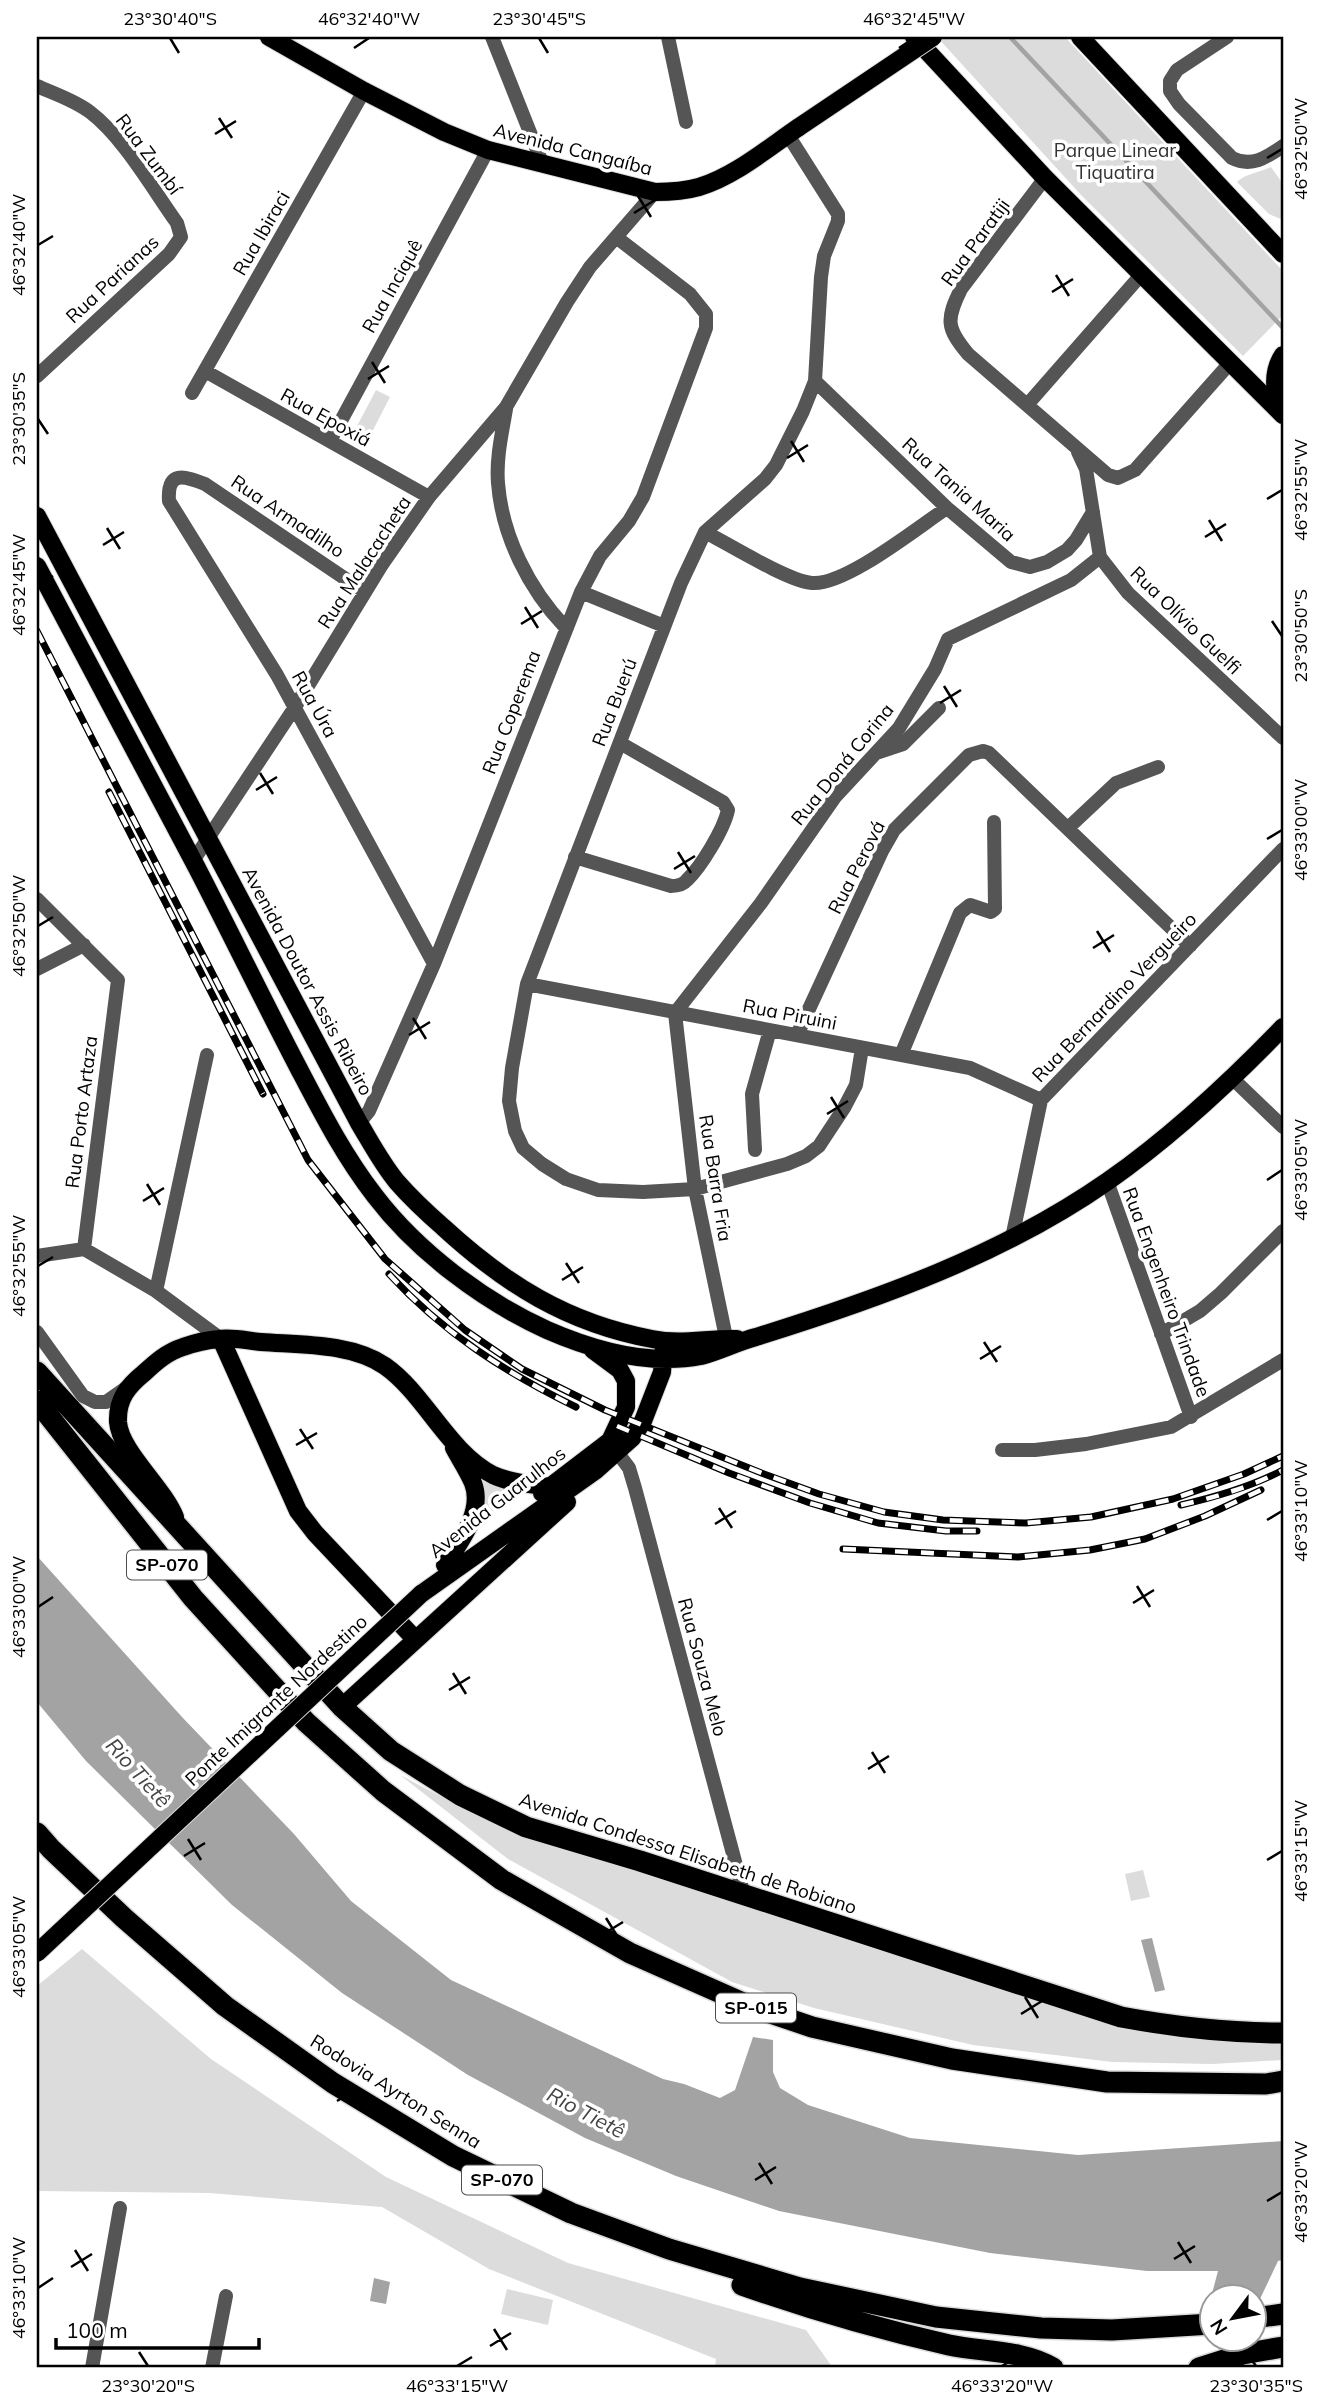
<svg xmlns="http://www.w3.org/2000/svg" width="1320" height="2405" font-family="Mulish,sans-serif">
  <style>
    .green { fill: #dcdcdc }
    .water { fill: #a3a3a3 }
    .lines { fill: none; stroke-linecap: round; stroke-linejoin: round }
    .stream { stroke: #a3a3a3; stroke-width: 4.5 }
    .major-casing { stroke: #dbdbdb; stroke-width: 20 }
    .highway-casing { stroke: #dbdbdb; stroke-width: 24 }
    .minor { stroke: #555; stroke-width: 14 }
    .major { stroke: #000; stroke-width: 18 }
    .highway { stroke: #000; stroke-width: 21 }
    .rail-casing { stroke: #000; stroke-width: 7 }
    .rail { stroke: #fff; stroke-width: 4.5; stroke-dasharray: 13; stroke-linecap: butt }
    .major-bridge-casing { stroke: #dbdbdb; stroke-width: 20; stroke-linecap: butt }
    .major-bridge { stroke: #000; stroke-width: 18 }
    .ticks { fill: none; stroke: #000; stroke-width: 2.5 }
    .labels { text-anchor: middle; stroke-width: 7; stroke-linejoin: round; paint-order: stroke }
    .shield { fill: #fff; stroke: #4c4c4c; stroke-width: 2 }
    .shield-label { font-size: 18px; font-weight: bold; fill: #000 }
    .street-label { font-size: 19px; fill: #000; stroke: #fff }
    .park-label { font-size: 19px; fill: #333; stroke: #fff }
    .water-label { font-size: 21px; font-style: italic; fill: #444; stroke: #fff }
    .neatline { fill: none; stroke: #000; stroke-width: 2.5 }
    .ticks-label { font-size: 18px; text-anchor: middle; fill: #000 }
  </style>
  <rect width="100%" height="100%" fill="#fff"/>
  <!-- green -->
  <path class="green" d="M937,37H1065L1283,271V315L1243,356L1082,196Z
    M1271,167L1283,184V220L1269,214L1237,182C1246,173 1259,173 1271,167Z
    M376,390L390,397L371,434L357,426Z
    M483,1481L521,1491L479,1521Z
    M400,1775L495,1825L1121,2029L1236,2043H1283V2060L1212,2064L1112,2062L973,2045L814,2008L732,1982L508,1859Z
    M1143,1870L1150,1897L1131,1901L1125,1874Z
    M82,1949L211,2059L386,2177L568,2263L806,2330L833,2368H715L716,2359L489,2269L382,2207L209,2193L37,2191V1986Z
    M507,2289L553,2300L548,2325L501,2314Z"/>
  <!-- water -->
  <path class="water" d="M37,1556L182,1717L294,1834L351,1901L451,1980L663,2079L684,2084L720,2098L735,2090L753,2037L773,2040V2072L780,2088L808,2105L910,2138L1078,2155L1283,2141V2260L1278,2261L1260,2299L1212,2296L1211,2305H1209L1218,2271H1147L990,2253L779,2211L676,2176L585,2138L468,2075L342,1993L232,1905L86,1761L37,1702Z
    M1152,1938L1165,1990L1155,1992L1141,1940Z
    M374,2278L390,2282L386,2304L370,2301Z"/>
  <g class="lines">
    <!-- stream -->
    <path class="stream" d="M1010,37L1283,328"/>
    <!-- major casing -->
    <g class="major-casing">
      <path id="major" d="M269,37L364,91L444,132L488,150L655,192C670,192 685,191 699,187C735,176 768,148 799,127
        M914,37L1045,178L1283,415
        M1080,37L1283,254
        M1280,411C1275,392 1271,373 1283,355
        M37,516L359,1123C371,1143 382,1164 397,1182C411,1198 427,1213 443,1227C505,1284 567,1323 652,1339C681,1345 708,1338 737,1339
        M37,566C90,667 144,767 197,868C231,934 264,1002 299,1069C322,1113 344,1156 375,1196C417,1251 483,1301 547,1330C595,1351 649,1366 701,1356C720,1351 737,1342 756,1337C878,1299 1002,1255 1108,1181C1172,1136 1229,1083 1283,1027
        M221,1339L298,1511L315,1533L415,1639
        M542,1493L610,1441L626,1407V1381L620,1370L593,1350
        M175,1517C163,1487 120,1451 118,1422C117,1399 128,1386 144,1373C156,1362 167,1352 183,1347C194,1343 208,1340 219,1339C233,1337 248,1341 261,1342C301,1345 351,1343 385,1366C425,1394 448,1452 493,1475C510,1483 531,1484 550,1487
        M445,1565C460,1542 484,1511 473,1483C468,1471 460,1459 454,1448
        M421,1594L595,1471L632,1438L643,1421L662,1372L664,1348
        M342,1707L567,1502"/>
    </g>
    <!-- highway casing -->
    <g class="highway-casing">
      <path id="highway" d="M37,1372L342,1707L391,1751L460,1795L526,1827L640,1861L1121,2017C1175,2027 1228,2033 1283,2033
        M37,1401L193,1598L306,1722L383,1791L502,1880L630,1953L750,2006L812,2027L952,2059L1107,2082L1266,2084L1283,2081
        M37,1833L51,1849L124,1918L225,2006L333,2083L453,2156L571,2213L669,2249L800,2288L936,2317L1041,2328L1112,2330L1212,2324
        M742,2285C810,2309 879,2329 949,2345C982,2352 1023,2350 1053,2368
        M1254,2318L1283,2314
        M1199,2368L1243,2354L1283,2347"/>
    </g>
    <!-- minor -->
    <path class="minor" d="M492,37L543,165
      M668,37L686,122
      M1227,37L1177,70L1170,81V91L1179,104L1232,158C1252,168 1267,157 1283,146
      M37,86C55,94 74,100 90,112C123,137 152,188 177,223L181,237L169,254L37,376
      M788,135L838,214V221L824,256L821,277L815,381L803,411L776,465L765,479L705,532L681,583L527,984L512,1068L509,1101L515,1131L523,1148L542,1164L566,1179L598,1190L643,1192L695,1189L787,1164L806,1156L819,1146L844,1108L856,1085L862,1048
      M1045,178L961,289C946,319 946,328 968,354L1108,475L1118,478L1135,470L1230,363
      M205,371L429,497
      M815,381L947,508L1011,562L1030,567L1047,562L1067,550L1076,540L1093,512
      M192,393L364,91
      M1027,405L1141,275
      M506,409C502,433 496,458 498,483C502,536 529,589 565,627
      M330,441L488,150
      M1078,452L1086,469L1100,557L1128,593L1283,738
      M705,532C730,545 788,581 812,583C845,586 918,527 947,508
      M365,592L205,484C184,476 167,470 169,501L277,675L434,964
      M581,592L664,626
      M879,752L903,744L939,708
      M1068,828L1116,783L1158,767
      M575,857L671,886C677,886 683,885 687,880C701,867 724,829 728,810L723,802L620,743
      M193,861L295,707L381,566L429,497L506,407L567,302L590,267L655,192
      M37,899L118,980L84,1249
      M37,969L84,945
      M527,984L970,1068L1041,1100
      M675,1013L761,903L835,797L899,728L935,669L948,639L1071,580L1100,557
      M675,1013L695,1189L728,1347
      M797,1035L882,851L894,830L969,755L983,751L989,753L1190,946
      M901,1055L960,913L970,905L991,912L995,909L994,822
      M1233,1079L1283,1127
      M359,1123L369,1111L434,964L581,592L600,556L629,521L643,497L706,328V314L690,294L616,237
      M755,1150L752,1094L770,1030
      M1107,1181L1191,1417
      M1012,1238L1041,1100L1283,849
      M37,1256L84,1249L156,1291L221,1339
      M156,1291L207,1055
      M37,1332L83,1396L95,1402H106L126,1388
      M1161,1334L1200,1311L1221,1293L1283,1231
      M1002,1450H1035L1086,1444L1171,1427L1283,1360
      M617,1452L629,1468L635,1488L744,1895
      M92,2368L120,2208
      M212,2368L226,2296"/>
    <!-- major -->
    <use href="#major" class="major"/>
    <!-- highway -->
    <use href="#highway" class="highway"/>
    <!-- rail casing -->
    <g class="rail-casing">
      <path id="rail" d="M37,631L308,1160L385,1259L465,1330L522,1369L605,1410L764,1474L819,1494L884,1512L943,1520L1026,1523L1091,1517L1173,1499L1244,1474L1283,1456
        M109,792L263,1094
        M389,1274C442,1332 506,1373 576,1407
        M617,1426L729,1473L810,1503L878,1523L946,1531H977
        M1181,1505C1216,1497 1251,1487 1283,1470
        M843,1549L1018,1557L1090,1550L1145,1539L1205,1516L1261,1490"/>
    </g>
    <!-- rail -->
    <use href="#rail" class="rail"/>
    <!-- major-bridge casing -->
    <g class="major-bridge-casing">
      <path id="major-bridge" d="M799,127L933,37
        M37,1953L421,1594"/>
    </g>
    <!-- major-bridge -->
    <use href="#major-bridge" class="major-bridge"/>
  </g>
  <!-- ticks -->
  <path class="ticks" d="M170,38L179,53M539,38L548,53M354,48L369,38M899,48L914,38M219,118L232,138M215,134L236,121M1267,158L1282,149M638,196L651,217M634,213L655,200M38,245L53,236M1056,275L1069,296M1052,292L1073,279M372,362L385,383M368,379L389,366M38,419L48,434M791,441L804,462M787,458L808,445M1267,499L1282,490M1209,520L1222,541M107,528L120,549M1205,537L1226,524M103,545L124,532M38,585L53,576M525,607L538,628M1272,621L1282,636M521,624L542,611M944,686L957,707M940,703L961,690M260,773L273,794M256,790L277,777M1267,839L1282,830M678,852L691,873M674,869L695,856M38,926L53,917M1097,931L1110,952M1093,948L1114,935M413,1018L426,1039M409,1035L430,1022M831,1097L844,1118M827,1114L848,1101M1267,1180L1282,1170M147,1184L160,1205M143,1201L164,1188M566,1263L579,1283M38,1266L53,1257M562,1280L583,1267M984,1342L997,1362M980,1359L1001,1346M300,1429L313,1449M296,1445L317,1433M719,1508L732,1528M1267,1520L1282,1511M715,1524L736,1511M1137,1586L1150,1607M1133,1603L1154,1590M38,1607L53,1597M453,1673L466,1694M449,1690L470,1677M872,1752L885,1773M868,1769L889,1756M188,1839L201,1860M184,1856L205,1843M1267,1860L1282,1851M606,1918L619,1939M602,1935L623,1922M38,1947L53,1938M1025,1997L1038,2018M1021,2014L1042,2001M341,2084L354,2105M337,2101L358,2088M759,2163L772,2184M755,2180L776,2167M1267,2201L1282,2192M1178,2242L1191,2263M75,2250L88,2271M1174,2259L1195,2246M71,2267L92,2254M38,2288L53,2278M494,2329L507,2350M490,2346L511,2333M139,2352L148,2366M1246,2352L1256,2366M457,2366L472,2357M1002,2366L1017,2357"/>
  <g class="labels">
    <!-- shield labels -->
    <g class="shield">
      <rect x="127" y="1550.5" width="80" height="29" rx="5"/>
      <rect x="716" y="1993.5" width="80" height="29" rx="5"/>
      <rect x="462" y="2165.5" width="80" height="29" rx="5"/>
    </g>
    <g class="shield-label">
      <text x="167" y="1571">SP-070</text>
      <text x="756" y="2014">SP-015</text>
      <text x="502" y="2186">SP-070</text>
    </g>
    <!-- street labels -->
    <g class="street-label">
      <text transform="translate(573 149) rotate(14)" y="7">Avenida Cangaíba</text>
      <text transform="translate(149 154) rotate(53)" y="7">Rua Zumbí</text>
      <text transform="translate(261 233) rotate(-60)" y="7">Rua Ibiraci</text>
      <text transform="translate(975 242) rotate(-54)" y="7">Rua Paratiji</text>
      <text transform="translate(112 279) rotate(-43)" y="7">Rua Parianas</text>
      <text transform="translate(392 286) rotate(-61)" y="7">Rua Inciquê</text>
      <text transform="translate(326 417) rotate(29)" y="7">Rua Epoxiá</text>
      <text transform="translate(959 489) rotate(42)" y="7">Rua Tania Maria</text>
      <text transform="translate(288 516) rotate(34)" y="7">Rua Armadilho</text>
      <text transform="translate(364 562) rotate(-57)" y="7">Rua Malacacheta</text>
      <text transform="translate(1186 620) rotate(44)" y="7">Rua Olívio Guelfi</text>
      <text transform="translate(614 702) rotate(-69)" y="7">Rua Buerú</text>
      <text transform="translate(315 704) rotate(61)" y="7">Rua Úra</text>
      <text transform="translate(511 712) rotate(-69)" y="7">Rua Coperema</text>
      <text transform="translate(842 764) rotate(-51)" y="7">Rua Doná Corina</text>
      <text transform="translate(856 867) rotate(-63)" y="7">Rua Perová</text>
      <text transform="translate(308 981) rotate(62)" y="7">Avenida Doutor Assis Ribeiro</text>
      <text transform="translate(1114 997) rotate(-46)" y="7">Rua Bernardino Vergueiro</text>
      <text transform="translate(790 1014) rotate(11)" y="7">Rua Piruini</text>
      <text transform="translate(81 1112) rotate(-83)" y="7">Rua Porto Artaza</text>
      <text transform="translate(716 1178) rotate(81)" y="7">Rua Barra Fria</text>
      <text transform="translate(1167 1292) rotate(70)" y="7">Rua Engenheiro Trindade</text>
      <text transform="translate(497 1502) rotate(-38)" y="7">Avenida Guarulhos</text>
      <text transform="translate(703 1667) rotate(75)" y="7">Rua Souza Melo</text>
      <text transform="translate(276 1700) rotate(-43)" y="7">Ponte Imigrante Nordestino</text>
      <text transform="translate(688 1853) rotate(18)" y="7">Avenida Condessa Elisabeth de Robiano</text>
      <text transform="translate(396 2091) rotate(32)" y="7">Rodovia Ayrton Senna</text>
    </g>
    <!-- park labels -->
    <g class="park-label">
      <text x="1115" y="157">Parque Linear<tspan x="1115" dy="22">Tiquatira</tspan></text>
    </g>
    <!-- water labels -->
    <g class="water-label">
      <text transform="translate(138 1773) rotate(48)" y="7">Rio Tietê</text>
      <text transform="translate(586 2113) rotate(28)" y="7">Rio Tietê</text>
    </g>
  </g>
  <!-- border -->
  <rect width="1320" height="2405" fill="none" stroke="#ffffff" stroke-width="77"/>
  <!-- north arrow -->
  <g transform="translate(1233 2318) rotate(238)"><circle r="33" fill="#ffffff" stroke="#999999" stroke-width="2"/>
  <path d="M0-5L12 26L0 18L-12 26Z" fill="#000000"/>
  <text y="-10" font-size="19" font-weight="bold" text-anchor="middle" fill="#000000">N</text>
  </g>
  <!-- scale -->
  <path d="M56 2338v10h203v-10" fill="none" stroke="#000000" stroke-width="3.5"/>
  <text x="66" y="2338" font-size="21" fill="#000000" stroke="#ffffff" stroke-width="5" paint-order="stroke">100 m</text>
  <rect x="38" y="38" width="1244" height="2328" class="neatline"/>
  <g class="ticks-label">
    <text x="170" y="25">23°30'40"S</text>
    <text x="369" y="25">46°32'40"W</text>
    <text x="539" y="25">23°30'45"S</text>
    <text x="914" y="25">46°32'45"W</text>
    <text transform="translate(1301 149) rotate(-90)" y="6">46°32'50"W</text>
    <text transform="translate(19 245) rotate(-90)" y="6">46°32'40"W</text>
    <text transform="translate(19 419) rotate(-90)" y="6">23°30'35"S</text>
    <text transform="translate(1301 490) rotate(-90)" y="6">46°32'55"W</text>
    <text transform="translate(19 585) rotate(-90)" y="6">46°32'45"W</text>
    <text transform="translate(1301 636) rotate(-90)" y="6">23°30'50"S</text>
    <text transform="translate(1301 830) rotate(-90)" y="6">46°33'00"W</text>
    <text transform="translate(19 926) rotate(-90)" y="6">46°32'50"W</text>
    <text transform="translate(1301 1170) rotate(-90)" y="6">46°33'05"W</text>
    <text transform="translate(19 1266) rotate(-90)" y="6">46°32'55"W</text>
    <text transform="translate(1301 1511) rotate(-90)" y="6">46°33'10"W</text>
    <text transform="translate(19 1607) rotate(-90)" y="6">46°33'00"W</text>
    <text transform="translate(1301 1851) rotate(-90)" y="6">46°33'15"W</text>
    <text transform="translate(19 1947) rotate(-90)" y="6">46°33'05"W</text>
    <text transform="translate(1301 2192) rotate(-90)" y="6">46°33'20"W</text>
    <text transform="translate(19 2288) rotate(-90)" y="6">46°33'10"W</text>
    <text x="148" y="2392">23°30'20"S</text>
    <text x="457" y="2392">46°33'15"W</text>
    <text x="1002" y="2392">46°33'20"W</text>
    <text x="1256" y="2392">23°30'35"S</text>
  </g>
</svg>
